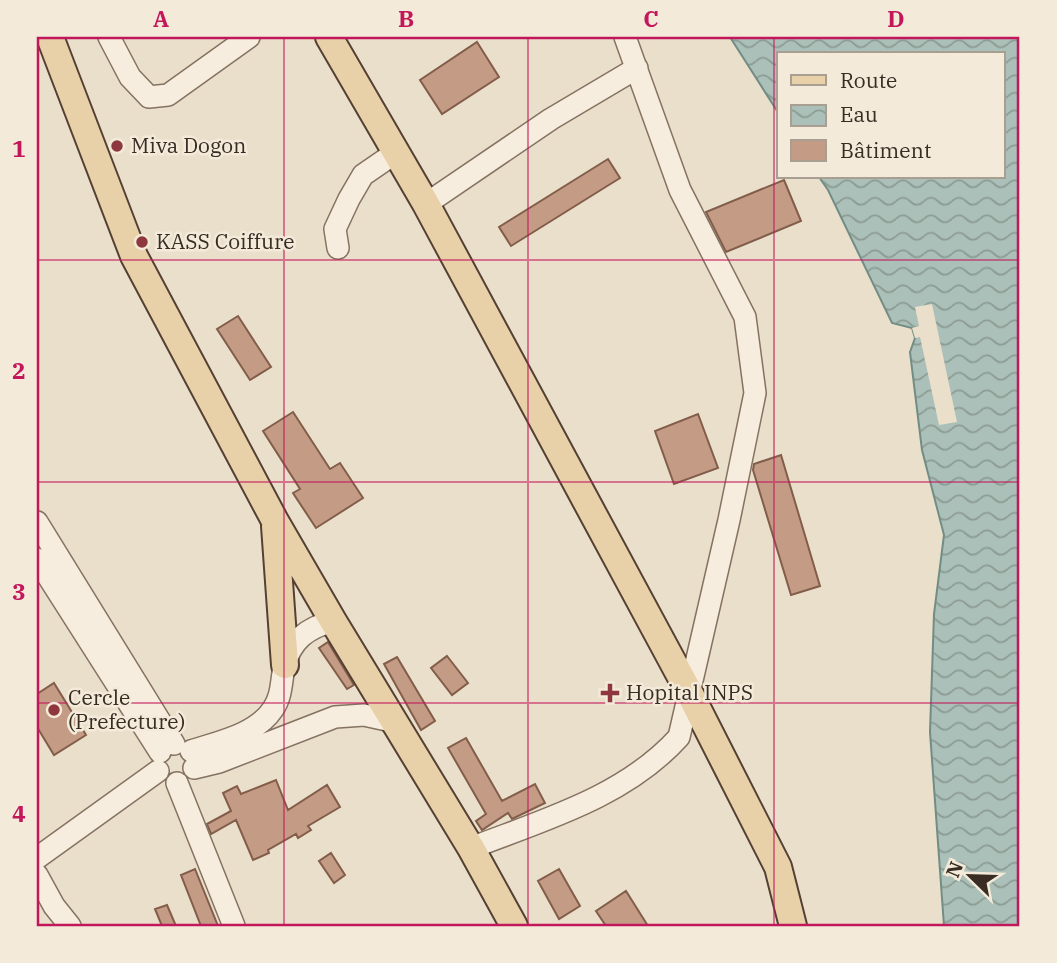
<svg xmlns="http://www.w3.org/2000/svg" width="1057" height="963" font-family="'IBM Plex Serif',serif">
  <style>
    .water { fill: url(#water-waves); stroke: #728d85; stroke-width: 2 }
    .pier { fill: #eadfcb }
    .building { fill: #c49c86; stroke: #825d4a; stroke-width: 2 }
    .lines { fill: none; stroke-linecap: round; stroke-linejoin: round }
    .minor-casing { stroke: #857261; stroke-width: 24 }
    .major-casing { stroke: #544134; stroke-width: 30 }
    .minor { stroke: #f6edde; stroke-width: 21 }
    .major { stroke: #e8d1a8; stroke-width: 26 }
    .grid { fill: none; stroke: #c2185b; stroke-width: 2; stroke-opacity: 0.55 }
    .poi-dot { fill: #8e383d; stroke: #f3eada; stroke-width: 2.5 }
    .labels { text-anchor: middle; stroke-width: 5; stroke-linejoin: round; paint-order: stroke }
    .poi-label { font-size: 21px; fill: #382c23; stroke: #f3eada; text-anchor: start }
    .neatline { fill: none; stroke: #c2185b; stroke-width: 2.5 }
    .grid-label { font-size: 23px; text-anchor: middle; font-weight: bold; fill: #c2185b }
  </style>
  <defs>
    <pattern id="water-waves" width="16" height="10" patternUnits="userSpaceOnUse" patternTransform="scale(1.75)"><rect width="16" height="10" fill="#abc0b8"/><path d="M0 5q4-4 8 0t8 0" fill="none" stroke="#8c9c95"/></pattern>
  </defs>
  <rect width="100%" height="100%" fill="#eadfcb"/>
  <!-- water -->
  <path class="water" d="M730,37H1020V926H944L930,732L934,614L944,535L922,450L910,352L915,338L912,328L892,323L828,190L819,177H1003V54H779V114Z"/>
  <!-- pier -->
  <path class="pier" d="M932,304L957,422L939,425L920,337L915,338L912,328L919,326L915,307Z"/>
  <!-- building -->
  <path class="building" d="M477,42L499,77L442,114L420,80Z
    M608,159L620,178L511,246L499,227Z
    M784,180L801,221L726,252L706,212Z
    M238,316L271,367L250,380L217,329Z
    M293,412L330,469L340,463L363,498L316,528L293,493L300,489L263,431Z
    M698,414L718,468L674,484L655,431Z
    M781,455L820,586L791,595L753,470L754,464Z
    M328,642L354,685L347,689L319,648Z
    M447,656L468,683L452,695L431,668Z
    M397,657L435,721L421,730L384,664Z
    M54,683L86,735L54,755L37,727V694Z
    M466,738L502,801L535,784L545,803L512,819L508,813L482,830L476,821L486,814L448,748Z
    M276,780L288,810L327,785L340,807L308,826L311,830L298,838L296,834L268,850L269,853L253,860L236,820L211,834L207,824L231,811L223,793L237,786L241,794Z
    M331,853L345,875L334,883L319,861Z
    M195,869L218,926H201L181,875Z
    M559,869L580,906L559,919L538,881Z
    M626,891L648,926H606L596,911Z
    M167,905L176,926H162L155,909Z"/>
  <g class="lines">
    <!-- minor casing -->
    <g class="minor-casing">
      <path id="minor" d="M109,37L130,77L149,97L168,95L249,37
        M426,204L551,119L637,68
        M338,248L335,229L349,199L363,175L395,153
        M37,522L174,744
        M37,559L160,752
        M191,751C218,742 256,735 273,709C282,696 281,682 284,667C291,640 307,628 333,621
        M194,768L219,762L335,717L364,715L396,722
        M177,783L234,926
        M471,848C543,820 625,797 679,737L729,520L755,393L745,317L680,190L625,37
        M37,858L158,771
        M37,875L54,906L70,926"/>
    </g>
    <!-- major casing -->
    <g class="major-casing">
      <path id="major" d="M50,37L134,256L275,521L333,621L471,848L514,926
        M329,37L426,204L689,692L778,867L793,926
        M275,526L285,665"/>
    </g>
    <!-- minor -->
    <use href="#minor" class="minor"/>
    <!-- major -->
    <use href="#major" class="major"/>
  </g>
  <!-- grid -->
  <path class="grid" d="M284,37V926M528,37V926M774,37V926M37,260H1020M37,482H1020M37,703H1020"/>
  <!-- markers -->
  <g class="poi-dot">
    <circle cx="117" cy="146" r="7"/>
    <circle cx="142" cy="242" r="7"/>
    <path d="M606.5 682.5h7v7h7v7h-7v7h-7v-7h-7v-7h7z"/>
    <circle cx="54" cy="710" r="7"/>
  </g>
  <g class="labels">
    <!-- poi labels -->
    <g class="poi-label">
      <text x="131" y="153">Miva Dogon</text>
      <text x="156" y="249">KASS Coiffure</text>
      <text x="626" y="700">Hopital INPS</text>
      <text x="68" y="705">Cercle<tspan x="68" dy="24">(Prefecture)</tspan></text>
    </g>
  </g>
  <!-- border -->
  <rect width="1057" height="963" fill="none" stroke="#f3eada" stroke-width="77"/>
  <!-- legend -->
  <rect x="777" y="52" width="228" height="126" fill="#f3eada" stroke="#a89e91" stroke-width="2"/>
  <rect x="791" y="75" width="35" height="10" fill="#e8d1a8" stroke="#a89e91" stroke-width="2"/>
  <text x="840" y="88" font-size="21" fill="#382c23">Route</text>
  <rect x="791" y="105" width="35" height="21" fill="url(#water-waves)" stroke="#a89e91" stroke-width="2"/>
  <text x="840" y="122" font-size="21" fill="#382c23">Eau</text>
  <rect x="791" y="140" width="35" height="21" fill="#c49c86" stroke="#a89e91" stroke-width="2"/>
  <text x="840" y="158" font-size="21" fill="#382c23">Bâtiment</text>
  <!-- north arrow -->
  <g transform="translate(970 876) rotate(293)" stroke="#f3eada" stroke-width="5" paint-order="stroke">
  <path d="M0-5L12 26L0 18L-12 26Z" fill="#382c23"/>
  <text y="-10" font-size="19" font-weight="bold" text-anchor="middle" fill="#382c23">N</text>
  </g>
  <rect x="38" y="38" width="980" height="887" class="neatline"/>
  <g class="grid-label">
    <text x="161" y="27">A</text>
    <text x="406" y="27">B</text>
    <text x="651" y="27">C</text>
    <text x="896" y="27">D</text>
    <text x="19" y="157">1</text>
    <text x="19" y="379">2</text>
    <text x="19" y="600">3</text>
    <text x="19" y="822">4</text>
  </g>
</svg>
